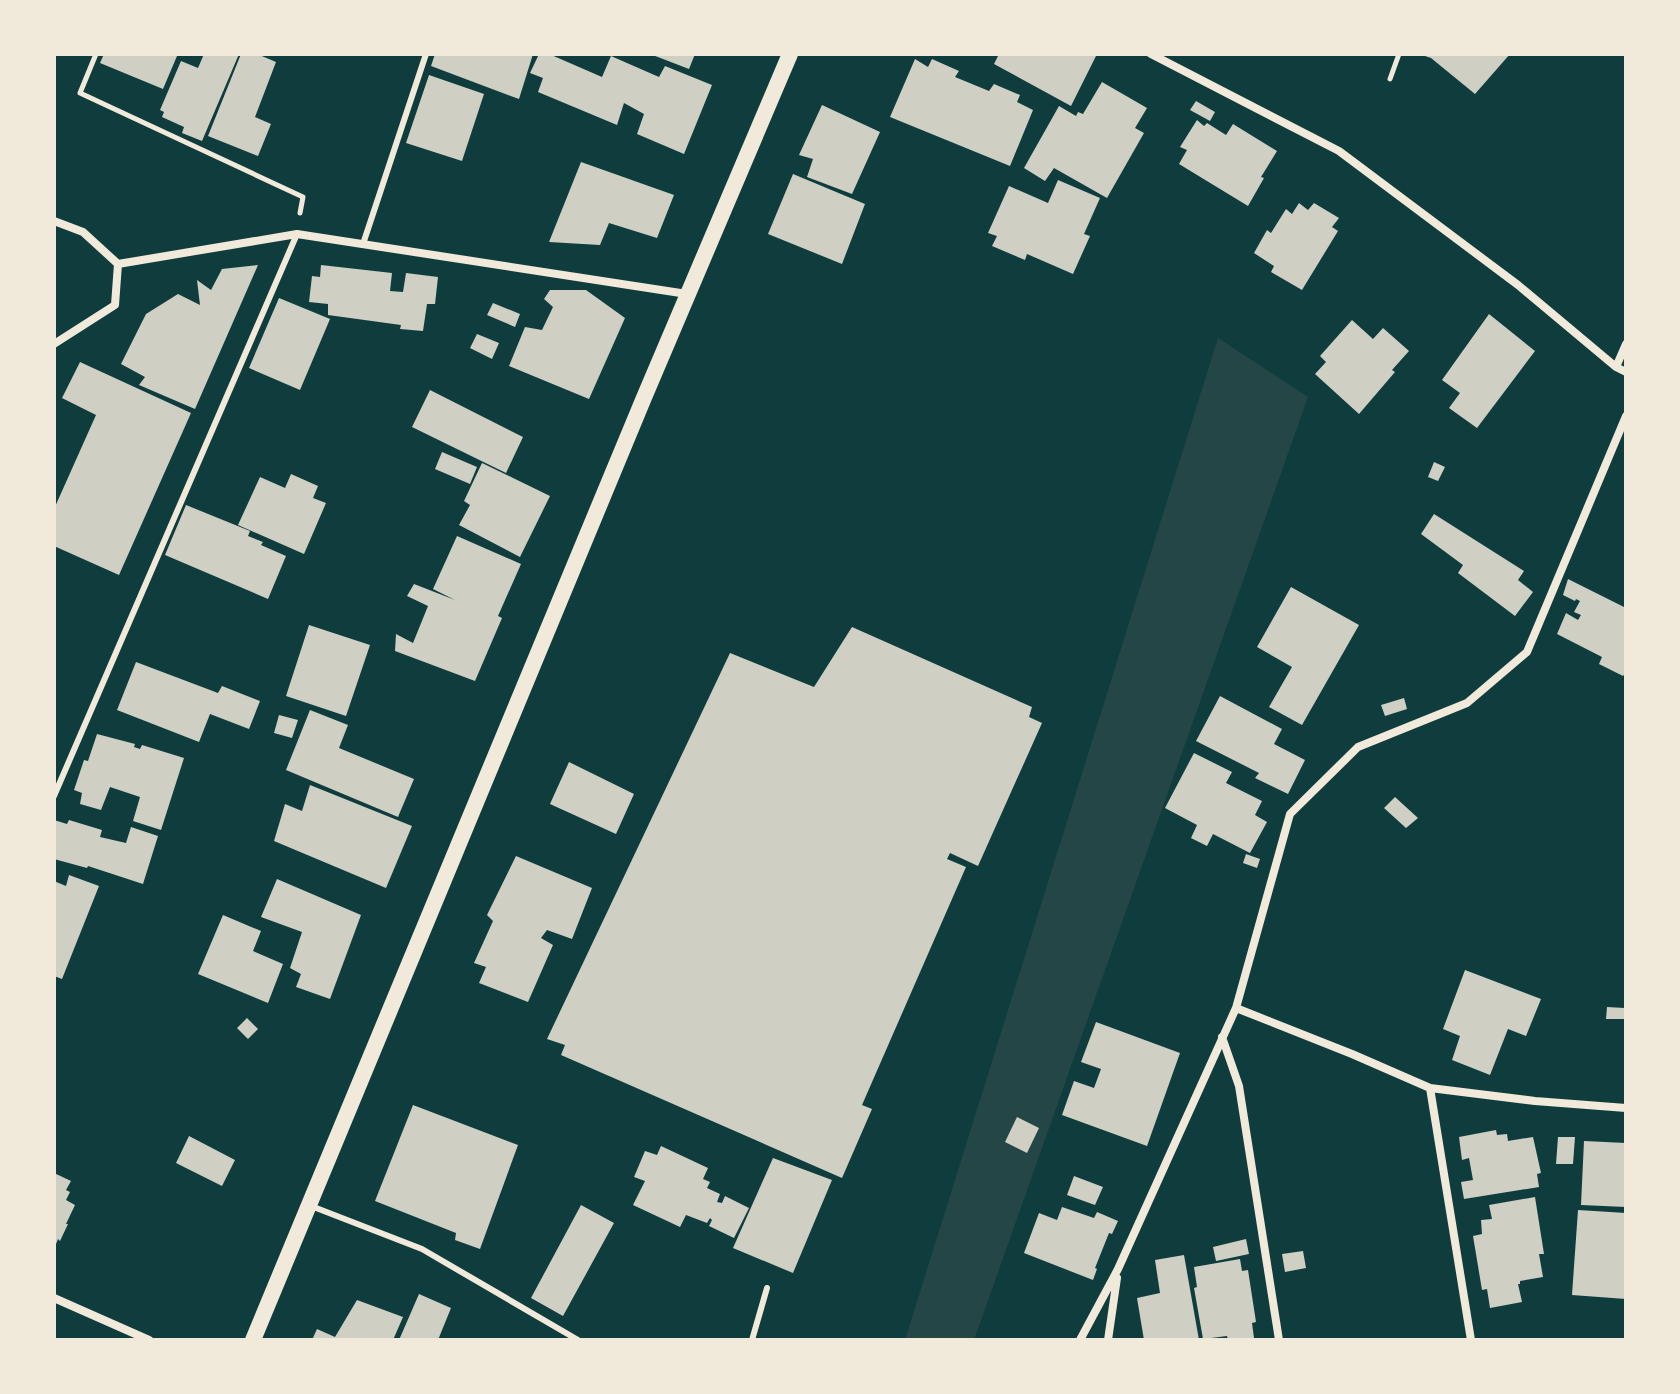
<svg xmlns="http://www.w3.org/2000/svg" width="1680" height="1394" font-family="Signika,sans-serif">
  <style>
    .green { fill: #244646 }
    .building { fill: #cfcfc3 }
    .lines { fill: none; stroke-linecap: round; stroke-linejoin: round }
    .path { stroke: #f1e9da; stroke-width: 5 }
    .service { stroke: #f1e9da; stroke-width: 6 }
    .minor { stroke: #f1e9da; stroke-width: 8 }
    .secondary { stroke: #f1e9da; stroke-width: 16 }
  </style>
  <rect width="100%" height="100%" fill="#0f3d3e"/>
  <!-- green -->
  <path class="green" d="M1218,338L1308,397L974,1340H905Z"/>
  <!-- building -->
  <path class="building" d="M104,54H173L177,56L163,89L100,63Z
    M204,54H239L202,141L182,133L184,127L162,117L164,112L160,110L181,61L198,68Z
    M241,54H257L276,62L255,117L271,124L258,156L208,136Z
    M435,54H533L519,99L431,66Z
    M539,54H549L602,77L611,56L659,77L665,66L712,85L684,154L637,134L644,114L624,103L617,125L538,92L543,78L530,73Z
    M650,54H695L689,69Z
    M999,54H1097L1071,106L994,64Z
    M1419,54H1510L1475,94L1431,58Z
    M915,59L928,67L932,59L959,71L955,77L989,91L994,84L1020,95L1017,102L1033,110L1010,166L890,117Z
    M429,75L484,94L462,161L406,143Z
    M1102,82L1147,108L1135,128L1144,133L1107,198L1054,168L1045,181L1024,168L1059,106L1076,116L1078,112L1083,114Z
    M1196,101L1215,112L1210,121L1190,110Z
    M822,105L880,132L852,194L807,177L813,159L799,155Z
    M1197,120L1204,126L1207,123L1226,135L1233,124L1277,151L1261,177L1264,178L1248,206L1179,164L1187,150L1180,147Z
    M581,162L674,195L657,238L609,223L600,245L549,242Z
    M793,174L865,204L842,264L768,234Z
    M1058,180L1100,198L1084,234L1090,236L1073,274L1027,254L1025,260L992,246L997,236L988,233L1009,186L1048,203Z
    M1299,203L1308,210L1314,203L1339,218L1332,227L1338,231L1302,290L1271,272L1274,266L1254,253L1267,230L1271,233L1286,209L1292,214Z
    M258,265L195,409L139,385L145,377L121,364L146,314L178,294L200,305L197,280L211,290L222,269Z
    M321,265L392,273L390,291L403,292L406,273L438,277L435,304H427L423,331L400,329L401,325L328,315V304L309,302L312,276L320,277Z
    M550,290H586L625,318L589,399L509,366L525,327L542,330L553,307L544,299Z
    M279,298L330,319L300,390L249,368Z
    M493,303L520,314L515,327L487,315Z
    M1489,314L1535,351L1477,428L1449,408L1460,393L1442,380Z
    M1352,320L1373,339L1383,328L1409,351L1392,370L1395,372L1359,414L1315,374L1326,362L1320,356Z
    M477,334L499,343L492,359L470,348Z
    M80,362L191,413L119,575L54,546V509L96,415L62,398Z
    M430,390L523,437L506,473L412,427Z
    M442,452L477,467L470,484L435,469Z
    M1434,462L1445,467L1438,481L1428,477Z
    M482,463L550,496L520,557L459,525L470,505L464,501Z
    M291,474L318,486L313,498L326,503L304,554L238,525L260,477L285,488Z
    M186,505L250,531L248,536L263,542L261,545L286,556L268,599L165,555Z
    M1434,514L1524,571L1518,580L1533,592L1515,616L1458,573L1463,565L1421,534Z
    M457,536L521,564L498,616L502,618L475,681L395,651L396,634L413,643L428,606L407,596L414,584L455,600L433,589Z
    M1568,579L1626,608V672L1623,676L1599,664L1602,657L1557,634L1566,613L1578,620L1581,615L1574,612L1580,601L1576,599L1575,601L1563,595Z
    M1291,587L1359,625L1302,725L1269,707L1292,667L1257,647Z
    M309,625L370,645L346,716L286,696Z
    M852,627L1032,707L1029,717L1042,723L978,866L950,853L947,859L966,867L862,1105L872,1109L842,1178L561,1055L565,1045L547,1039L730,653L814,687Z
    M136,662L218,693L222,686L260,701L249,729L210,714L199,742L117,710Z
    M1220,696L1282,729L1274,744L1305,760L1288,794L1255,778L1259,773L1196,741Z
    M1404,698L1407,709L1385,716L1381,705Z
    M310,710L348,725L339,748L414,779L398,817L286,770Z
    M279,715L298,720L292,738L274,733Z
    M97,734L135,744L134,747L140,749L142,745L184,758L161,830L133,821L140,797L110,787L101,810L80,804L82,793L74,790L84,760L88,761Z
    M1194,753L1232,772L1226,783L1262,801L1255,815L1267,822L1250,853L1213,834L1207,846L1191,838L1197,825L1165,808Z
    M569,762L634,794L616,834L550,804Z
    M310,785L412,826L386,888L274,841L285,804L302,811Z
    M1395,797L1418,818L1406,828L1384,808Z
    M54,820L67,824L69,820L102,830L100,837L126,843L131,827L158,836L143,884L88,866L87,868L54,859Z
    M1246,854L1260,859L1257,868L1243,863Z
    M516,856L592,888L572,939L547,930L541,938L553,945L528,1002L479,983L486,967L474,963L493,921L487,915Z
    M69,875L99,886L62,979L54,976V881L66,886Z
    M277,879L361,915L330,999L296,987L301,974L290,968L302,932L261,917Z
    M223,915L261,931L253,951L283,964L268,1003L198,974Z
    M1465,970L1541,999L1526,1036L1508,1029L1490,1075L1452,1060L1460,1036L1443,1029Z
    M1607,1007L1625,1008V1019H1606Z
    M247,1018L258,1029L248,1039L237,1028Z
    M1096,1022L1180,1053L1147,1146L1062,1115L1074,1081L1094,1088L1101,1069L1081,1062Z
    M413,1105L518,1145L480,1249L455,1240L456,1233L375,1201Z
    M1017,1117L1039,1128L1027,1153L1005,1142Z
    M1496,1130L1497,1135L1507,1134L1508,1141L1533,1137L1541,1173L1537,1174L1539,1187L1464,1199L1461,1182L1473,1180L1469,1158L1462,1160L1459,1137Z
    M189,1136L235,1160L222,1186L176,1163Z
    M1558,1137H1575L1573,1164H1556Z
    M1584,1141L1626,1143V1207L1581,1205Z
    M661,1146L708,1168L703,1179L710,1182L707,1188L720,1194L717,1202L722,1203L725,1196L749,1208L734,1238L709,1226L712,1220L710,1218L707,1223L686,1215L680,1227L633,1205L645,1181L634,1177L645,1151L657,1155Z
    M773,1158L832,1180L793,1273L733,1248Z
    M54,1173L71,1181L66,1190L70,1192L66,1200L75,1205L66,1224H68L60,1241L58,1239L54,1249Z
    M1074,1176L1103,1187L1095,1205L1067,1195Z
    M1535,1197L1544,1254H1539L1543,1277L1520,1281V1284H1518L1522,1302L1490,1308L1487,1289L1482,1290L1473,1236L1482,1234L1481,1220L1492,1219L1489,1205Z
    M581,1205L614,1223L563,1316L531,1298Z
    M1062,1207L1094,1218L1097,1212L1118,1221L1112,1234L1109,1233L1095,1268L1097,1269L1093,1280L1024,1253L1039,1213L1057,1220Z
    M1578,1210L1626,1213V1299L1572,1295Z
    M1246,1239L1249,1254L1216,1261L1213,1247Z
    M1303,1251L1306,1268L1285,1272L1282,1254Z
    M1184,1255L1199,1340H1144L1137,1298L1160,1293L1155,1260Z
    M1240,1259L1242,1271L1248,1270L1256,1322L1252,1323L1254,1338L1228,1340L1227,1336L1203,1339L1194,1288L1197,1287L1194,1267Z
    M419,1294L451,1308L438,1340H399Z
    M357,1300L403,1317L393,1340H312L317,1329L335,1337Z"/>
  <g class="lines">
    <!-- path -->
    <path class="path" d="M96,54L80,93L303,197L300,213
      M1390,79L1399,54"/>
    <!-- service -->
    <path class="service" d="M363,244L426,54
      M54,796L297,234
      M311,1206L422,1249L578,1340
      M752,1340L767,1288"/>
    <!-- minor -->
    <path class="minor" d="M1151,54L1339,151L1518,285L1616,367L1626,372
      M54,221L83,232L118,264L115,305L54,344
      M118,264L297,234L687,294
      M1616,367L1626,344
      M1236,1008L1352,1054L1430,1088L1535,1101L1626,1108
      M1222,1037L1239,1086L1279,1340
      M1430,1088L1471,1340
      M54,1298L149,1340
      M1080,1340L1118,1269L1236,1008L1290,814L1358,747L1467,703L1527,652L1626,416
      M1108,1340L1117,1278"/>
    <!-- secondary -->
    <path class="secondary" d="M253,1340L643,400L790,54"/>
  </g>
  <!-- border -->
  <rect width="1680" height="1394" fill="none" stroke="#f1e9da" stroke-width="112"/>
</svg>
